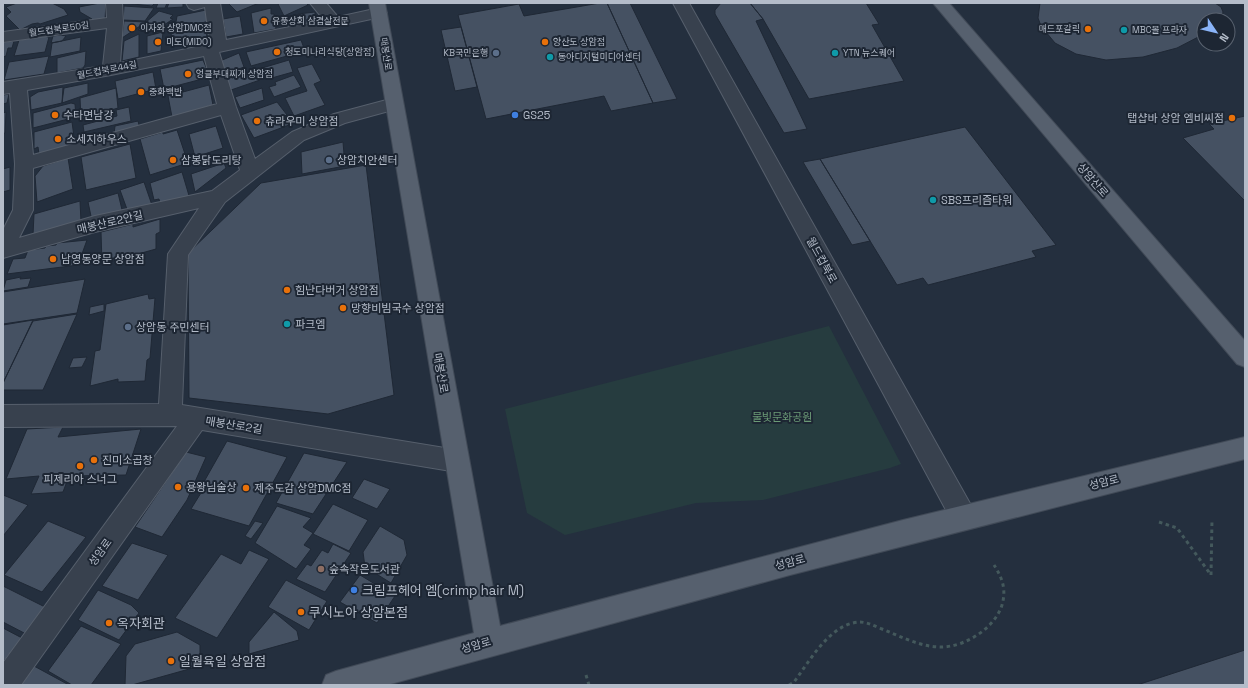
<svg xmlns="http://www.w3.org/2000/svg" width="1248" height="688" font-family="'Space Grotesk','Noto Sans KR',sans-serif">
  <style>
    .green { fill: #263c3f }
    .building { fill: #455162; stroke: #1f2835 }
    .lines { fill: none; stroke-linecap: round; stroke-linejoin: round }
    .minor-casing { stroke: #565f6c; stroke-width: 2 }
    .major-casing { stroke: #414a57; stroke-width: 2 }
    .path { stroke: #44595c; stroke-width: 3; stroke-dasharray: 3.5 3.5; stroke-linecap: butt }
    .minor { fill: #38414e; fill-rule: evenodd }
    .major { fill: #56606e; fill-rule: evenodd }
    .food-dot { fill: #e8710a; stroke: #1d2633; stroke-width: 1.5 }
    .culture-dot { fill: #0f9aa8; stroke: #1d2633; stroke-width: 1.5 }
    .service-dot { fill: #5c6f8a; stroke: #1d2633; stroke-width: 1.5 }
    .shop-dot { fill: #3f7fe0; stroke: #1d2633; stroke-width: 1.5 }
    .education-dot { fill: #8d6e63; stroke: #1d2633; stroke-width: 1.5 }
    .labels { text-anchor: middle; stroke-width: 4; stroke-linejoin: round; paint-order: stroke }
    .far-poi-label { font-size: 9px; fill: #b4bcc9; stroke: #1d2633; text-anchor: start }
    .far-street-label { font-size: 9px; fill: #b4bcc9; stroke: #1d2633 }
    .poi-label { font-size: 11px; fill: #b4bcc9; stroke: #1d2633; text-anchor: start }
    .street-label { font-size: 11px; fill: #b4bcc9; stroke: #1d2633 }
    .park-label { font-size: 11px; fill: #6b9a76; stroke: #1d2633 }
    .near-poi-label { font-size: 13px; fill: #b4bcc9; stroke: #1d2633; text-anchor: start }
  </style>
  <rect width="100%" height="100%" fill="#242f3e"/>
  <!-- green -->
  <path class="green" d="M829,326L901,464L890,468L763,500L696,503L565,535L527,513L505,409Z"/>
  <!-- building -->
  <path class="building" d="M17,3H52L64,9L68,15L40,24L38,23L32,24L20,30L6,16L11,12L6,7Z
    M100,3H106L105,20L92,22V19L80,12L79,7Z
    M123,3H155L152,6Z
    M158,3H167L165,8H156Z
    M169,3H183V7L167,8Z
    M228,3H259L237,12Z
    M281,3H306L308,5L284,16L278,4Z
    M600,3H607L653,103L611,111L604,96L486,119L458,15L519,4L524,16Z
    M607,3H630L677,99L653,103Z
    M721,3H750L763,19L756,21L807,129L784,133L715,14V10Z
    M750,3H866L879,24L872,25L904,81L809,99L763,19Z
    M1040,3H1215L1221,7L1223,12L1221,20H1204V34L1177,48L1143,57L1106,60L1076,54L1055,43L1041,26L1038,18Z
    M124,6L154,8L145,21L123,20Z
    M271,8V14H274L276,29L254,33L251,13Z
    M206,10L207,22L175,27L173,23L176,22L177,16Z
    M159,11L173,15L170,18L173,19L158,29L145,23Z
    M315,12V16L310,22L286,27V19L298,16V14Z
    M240,16L243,34L226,37L223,19Z
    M124,21L146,22L122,38Z
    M206,22L207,40L172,46L171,31L173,28Z
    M144,25L155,29L148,33L138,30Z
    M461,27L477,87L455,91L441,30Z
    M163,32L161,51L147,54V36Z
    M139,34V57L122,61L124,41Z
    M61,35L66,36L62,41L51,43L53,36Z
    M43,36L49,37L45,52L14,56L19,40Z
    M81,37L80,51L50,57L52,43Z
    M301,40L305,51L251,66L246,52Z
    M14,41L12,48H8L6,56L3,57V42Z
    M86,51L85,65L83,68L57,73V58Z
    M239,53L244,67L225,74L220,61Z
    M49,56L44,74L4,80L9,62Z
    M203,60L208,72L203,73L206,78L164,89L160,69Z
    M289,60L293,72L268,79L262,68Z
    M312,64L321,81L314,84L325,105L294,116L285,98L307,91L297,68Z
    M255,70L260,80L231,90L226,79Z
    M153,72L156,89L118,99L115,81Z
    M294,75L301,87L274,97L269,87L276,85L275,82Z
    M88,83V94L62,103L64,88Z
    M209,85L213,105L172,117L168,96Z
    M63,87L62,103L31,110L30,97L38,92Z
    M116,88L118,108L81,119L80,98Z
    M262,88L264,100L240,108L235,97Z
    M9,94L7,103L3,104V95Z
    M277,102L287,115L284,116L289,125L254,138L241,115Z
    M71,103L75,104L76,117L33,128V113Z
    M129,107L131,121L84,132L83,125L117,116L116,110Z
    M6,112L5,133L3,134V113Z
    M1245,116V201L1183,138L1214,129L1209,124Z
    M138,121L140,129L114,134L115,126Z
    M72,122L75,144L39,154L38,147L34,149V132Z
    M216,126L223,148L195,157L189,134Z
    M965,127L1056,245L1032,251L1036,257L928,285L923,278L897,285L820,159Z
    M177,130L188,163L150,175L140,139L163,132V134Z
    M343,142L345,166L302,174L301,152Z
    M130,144L136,178L86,190L81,157Z
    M68,158L73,189L37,202L35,176L43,166Z
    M820,159L870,241L852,245L803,162Z
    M224,163L226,168L195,192L191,174Z
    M366,165L394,395L328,414L189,398L188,253L261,183Z
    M10,167V190L3,192V169Z
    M182,172L190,199L161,208L159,199L154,200L150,183Z
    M144,182L153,208L128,212L120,190Z
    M118,193L123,214L92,221L88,202Z
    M80,201L81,222L33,235L34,214Z
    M160,219V232L156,234V249L102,264L101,232L133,224V227Z
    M87,240L78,265L7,274L13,259L25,258L28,250L45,248L46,246L56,245L57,243Z
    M21,277L20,279L31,278L28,287L3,291L6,280Z
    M85,279L77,313L3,324V292Z
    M148,294L149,299L155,298L150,358L147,360L145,381L118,382V379L90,386L95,351L100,350L106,304Z
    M104,304V311L89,315L90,307Z
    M77,314L43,390H3V383L33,321Z
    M33,320L3,383V325Z
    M87,357L82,367L69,368L73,358Z
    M63,427L58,437L141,429L126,475L69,476L63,492L31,494L39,476L6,479L27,429Z
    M227,441L287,457L249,526L191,509L204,488L201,487Z
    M186,452L206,457L187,500L162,537L135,527Z
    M304,453L347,462L313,514L276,503Z
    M364,479L390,489L377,509L352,498Z
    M3,495L28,505L3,536Z
    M333,504L368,520L349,551L313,534Z
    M277,506L311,518L303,527L313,533L304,545L311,549L296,569L255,543Z
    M48,521L86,537L42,592L4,575Z
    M255,521L263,523L251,539L245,536Z
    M380,526L404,540L407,555L391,583L365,567L363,552Z
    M132,543L168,555L138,600L102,586Z
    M333,544L351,553L325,592L296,579L307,564L311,566L322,550L328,553Z
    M249,550L269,559L217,638L175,618L221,554L241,564Z
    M360,575L395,596L377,623L340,602Z
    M286,580L327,601L309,630L268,607Z
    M3,586L47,608L26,634L3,622Z
    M98,590L131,605L139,613L119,640L78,620Z
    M274,612L297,631L299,640L249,654V642Z
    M81,626L121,644L91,685H72L48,671Z
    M3,628L22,638L3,662Z
    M177,632L200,645V666L132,685H125L126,656L135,644Z
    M1245,650V685H1137Z
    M34,666L69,685H20Z"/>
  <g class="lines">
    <!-- minor casing -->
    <g class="minor-casing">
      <path id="minor" d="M106,3H122L123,22L120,63L210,44L205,7L194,10L189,8L186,3H220L226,40L324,20L310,3H326L338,17L379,8L385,10L387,13L385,16L219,52L236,107L255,159L292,132L334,114L394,98L400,100L403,104L400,108L345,123L304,140L225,202L188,255L182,405L457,450L466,453L469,461L466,469L457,472L202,430L21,685H3V663L177,426L3,427V405L159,404L168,254L199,208L95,232L3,258V230L13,210L15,164L10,93L3,94V82L103,66L107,28L3,42V32L107,18ZM204,56L217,104L33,155L27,90L111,75ZM221,115L240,170L212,191L95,216L19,238L33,210V168Z
        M673,3H689L972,507L976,516L972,525L963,528L954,525Z"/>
    </g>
    <!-- major casing -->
    <g class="major-casing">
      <path id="major" d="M369,3H385L500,626L903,520L1245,437V459L790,575L387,685H322L326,675L336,671L474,633Z
        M933,3H949L1245,341V367L1237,364Z"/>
    </g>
    <!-- path -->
    <path class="path" d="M1159,522L1177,528L1211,575
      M1211,575L1212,519
      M586,675L589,685
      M789,685L794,682C809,662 827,629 853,623C864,620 872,625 882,629C916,643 940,657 974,637C986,630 996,620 1001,608C1007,591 1003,579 994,565"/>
    <!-- minor -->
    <use href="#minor" class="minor"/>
    <!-- major -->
    <use href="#major" class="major"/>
  </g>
  <!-- markers -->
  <g class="food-dot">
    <circle cx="264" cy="21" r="4"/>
    <circle cx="132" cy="28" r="4"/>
    <circle cx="1088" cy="29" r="4"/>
    <circle cx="158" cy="42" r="4"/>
    <circle cx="545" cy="42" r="4"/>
    <circle cx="277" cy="52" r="4"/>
    <circle cx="188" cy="74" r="4"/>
    <circle cx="141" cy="92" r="4"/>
    <circle cx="55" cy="115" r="4"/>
    <circle cx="1232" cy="118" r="4"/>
    <circle cx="257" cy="121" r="4"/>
    <circle cx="58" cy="139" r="4"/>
    <circle cx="173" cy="160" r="4"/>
    <circle cx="53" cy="259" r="4"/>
    <circle cx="287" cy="290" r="4"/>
    <circle cx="343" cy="308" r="4"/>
    <circle cx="94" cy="460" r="4"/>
    <circle cx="80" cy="466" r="4"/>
    <circle cx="178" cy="487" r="4"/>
    <circle cx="246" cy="488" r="4"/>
    <circle cx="301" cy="612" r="4"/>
    <circle cx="109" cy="623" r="4"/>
    <circle cx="171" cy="661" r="4"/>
  </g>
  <g class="culture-dot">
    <circle cx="1124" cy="30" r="4"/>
    <circle cx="835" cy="53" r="4"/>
    <circle cx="550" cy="57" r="4"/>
    <circle cx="933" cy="200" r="4"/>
    <circle cx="287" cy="324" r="4"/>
  </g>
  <g class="service-dot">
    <circle cx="496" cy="53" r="4"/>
    <circle cx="329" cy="160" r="4"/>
    <circle cx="128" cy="327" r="4"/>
  </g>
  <g class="shop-dot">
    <circle cx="515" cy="115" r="4"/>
    <circle cx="354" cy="590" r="4"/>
  </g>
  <circle class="education-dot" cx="321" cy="569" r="4"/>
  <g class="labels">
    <!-- far-poi labels -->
    <g class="far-poi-label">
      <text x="272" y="24">유풍상회 삼겹살전문</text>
      <text x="140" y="31">이자와 상암DMC점</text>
      <text x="1080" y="32" text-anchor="end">매드포갈릭</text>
      <text x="1132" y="33">MBC몰 프라자</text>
      <text x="166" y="45">미도(MIDO)</text>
      <text x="553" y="45">양산도 상암점</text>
      <text x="285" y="55">청도미나리식당(상암점)</text>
      <text x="488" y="56" text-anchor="end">KB국민은행</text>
      <text x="843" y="56">YTN 뉴스퀘어</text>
      <text x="558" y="60">동아디지털미디어센터</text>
      <text x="196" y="77">엉클부대찌개 상암점</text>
      <text x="149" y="95">중화백반</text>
    </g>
    <!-- far-street labels -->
    <g class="far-street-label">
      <text transform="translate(59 29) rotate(-8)" y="3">월드컵북로50길</text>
      <text transform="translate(386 54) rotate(81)" y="3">매봉산로</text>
      <text transform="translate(107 70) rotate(-11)" y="3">월드컵북로44길</text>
    </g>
    <!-- poi labels -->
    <g class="poi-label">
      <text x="63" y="119">수타면남강</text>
      <text x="523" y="119">GS25</text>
      <text x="1224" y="122" text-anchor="end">탭샵바 상암 엠비씨점</text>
      <text x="265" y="125">츄라우미 상암점</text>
      <text x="66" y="143">소세지하우스</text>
      <text x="181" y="164">삼봉닭도리탕</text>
      <text x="337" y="164">상암치안센터</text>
      <text x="941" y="204">SBS프리즘타워</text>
      <text x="61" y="263">남영동양문 상암점</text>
      <text x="295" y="294">힘난다버거 상암점</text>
      <text x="351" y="312">망향비빔국수 상암점</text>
      <text x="295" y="328">파크엠</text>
      <text x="136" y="331">상암동 주민센터</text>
      <text x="102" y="464">진미소곱창</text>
      <text x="80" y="483" text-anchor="middle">피제리아 스너그</text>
      <text x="186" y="491">용왕님술상</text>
      <text x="254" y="492">제주도감 상암DMC점</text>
      <text x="329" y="573">숲속작은도서관</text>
    </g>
    <!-- street labels -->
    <g class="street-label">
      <text transform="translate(1093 180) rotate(49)" y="4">상암산로</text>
      <text transform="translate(110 222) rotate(-13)" y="4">매봉산로2안길</text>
      <text transform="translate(822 260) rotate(61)" y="4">월드컵북로</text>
      <text transform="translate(441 373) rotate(80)" y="4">매봉산로</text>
      <text transform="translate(234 425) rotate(9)" y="4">매봉산로2길</text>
      <text transform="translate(1104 482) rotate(-14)" y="4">성암로</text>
      <text transform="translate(100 552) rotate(-54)" y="4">성암로</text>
      <text transform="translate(790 562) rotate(-15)" y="4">성암로</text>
      <text transform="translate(476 645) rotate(-16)" y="4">성암로</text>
    </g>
    <!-- park labels -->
    <g class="park-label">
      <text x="782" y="421">물빛문화공원</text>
    </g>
    <!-- near-poi labels -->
    <g class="near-poi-label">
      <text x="362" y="595">크림프헤어 엠(crimp hair M)</text>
      <text x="309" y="617">쿠시노아 상암본점</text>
      <text x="117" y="628">옥자회관</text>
      <text x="179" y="666">일월육일 상암점</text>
    </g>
  </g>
  <!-- border -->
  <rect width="1248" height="688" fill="none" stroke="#b4bcc9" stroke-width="8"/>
  <!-- north arrow -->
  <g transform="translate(1216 32) rotate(125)"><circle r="19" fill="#1d2633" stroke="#59626f"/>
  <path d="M0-3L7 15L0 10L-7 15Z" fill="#8ab4f8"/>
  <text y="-6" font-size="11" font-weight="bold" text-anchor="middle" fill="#b4bcc9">N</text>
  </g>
</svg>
